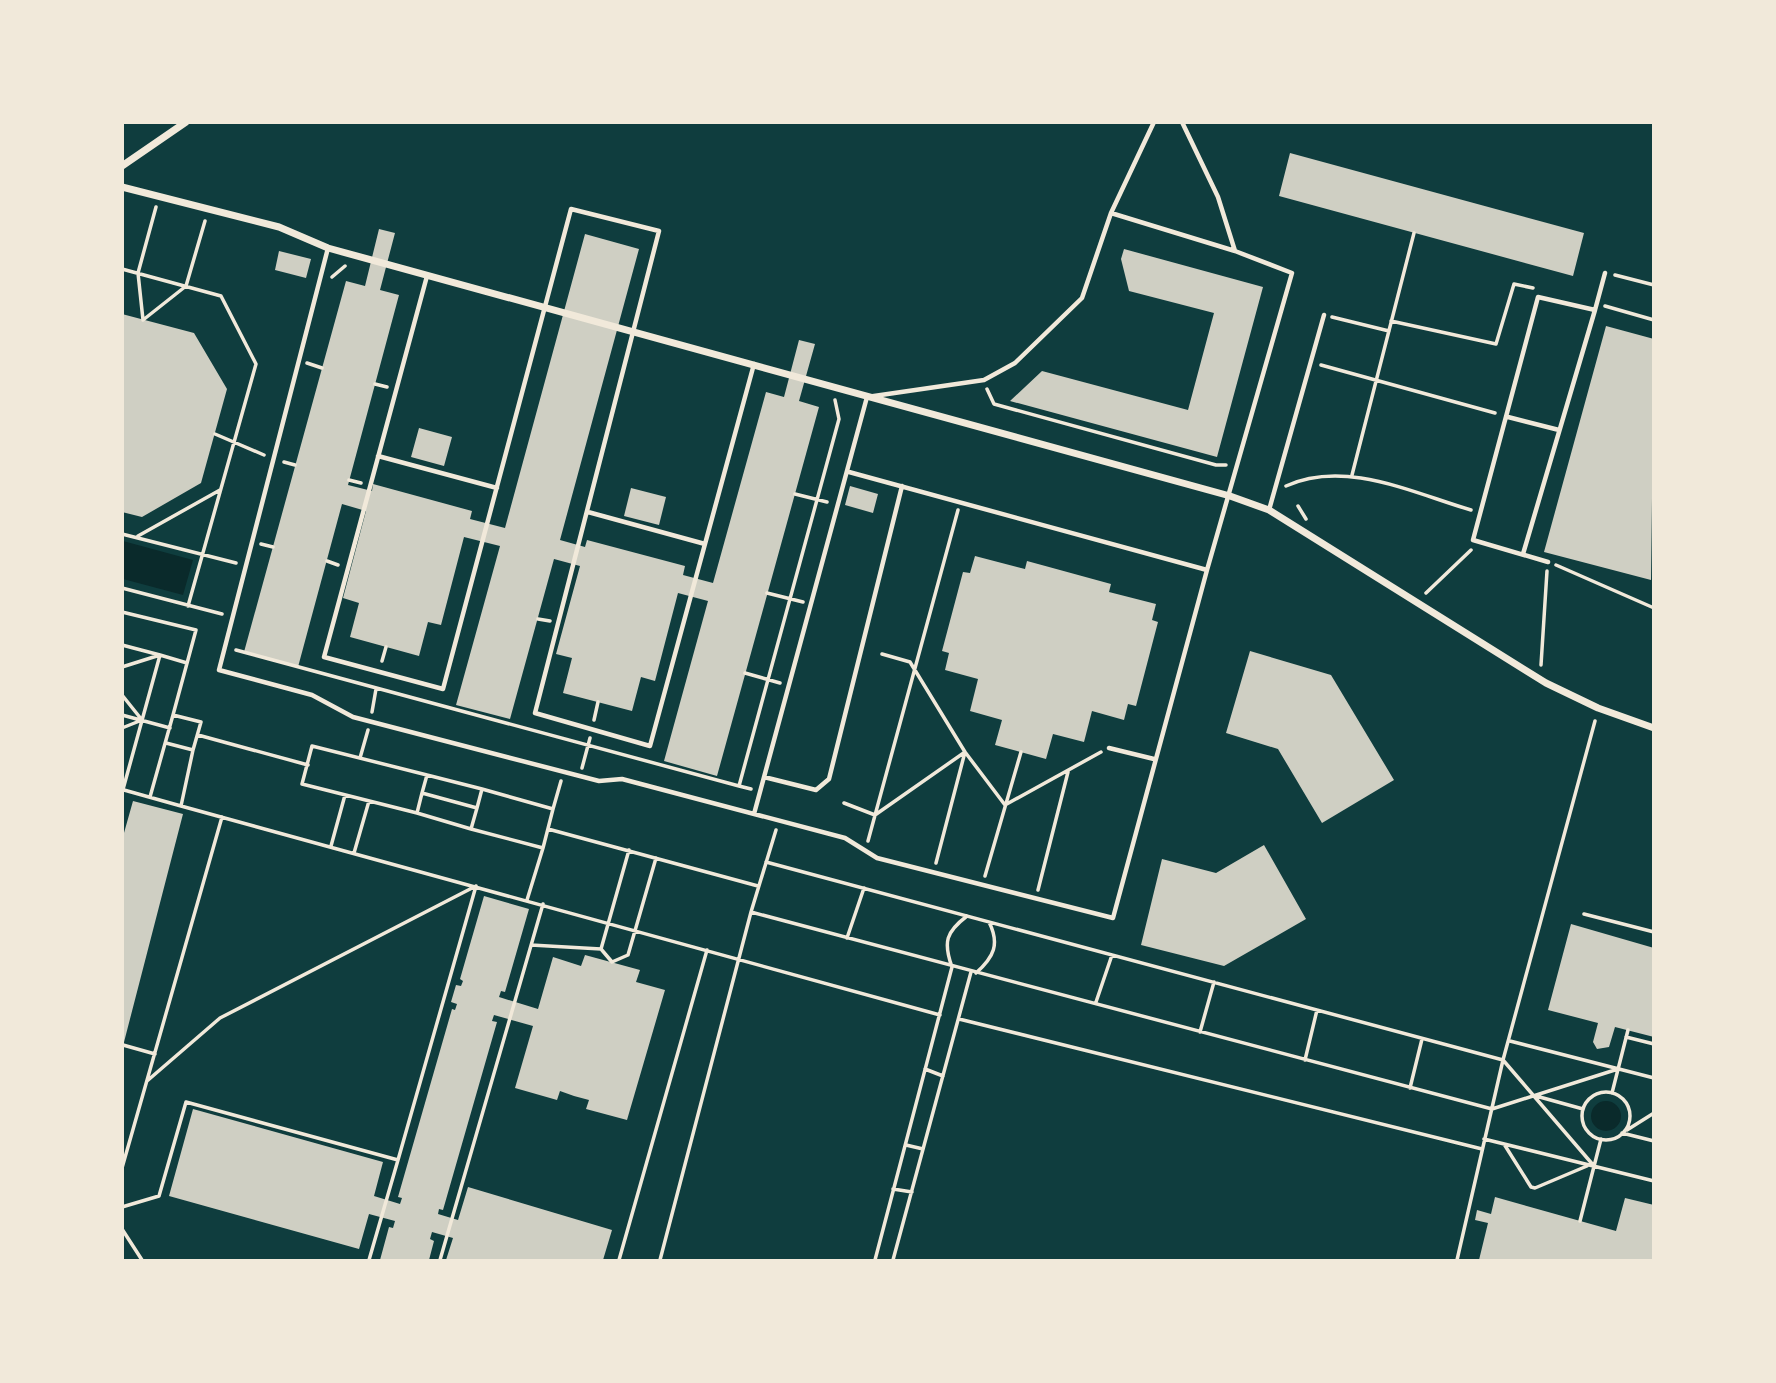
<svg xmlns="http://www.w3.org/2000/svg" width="1776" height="1383" font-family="'Crimson Pro',serif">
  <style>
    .water { fill: #0a2a2b }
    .building { fill: #cfcfc3 }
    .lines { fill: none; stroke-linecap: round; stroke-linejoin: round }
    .path { stroke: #f1e9da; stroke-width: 3.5 }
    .service { stroke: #f1e9da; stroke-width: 4.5 }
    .minor { stroke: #f1e9da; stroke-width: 7 }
  </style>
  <rect width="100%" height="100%" fill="#0f3d3e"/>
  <!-- water -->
  <path class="water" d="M123,541L193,560L183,595L123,579Z
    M1591 1116a15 15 0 1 1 30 0a15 15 0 1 1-30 0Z"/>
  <!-- building -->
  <path class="building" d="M1290,153L1584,233L1573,276L1279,196Z
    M379,229L395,233L380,290L399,295L348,485L372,491L373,484L472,511L470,519L505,528L585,234L639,249L560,540L585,547L587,540L685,566L683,575L713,583L766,392L784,397L799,340L815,344L799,401L819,407L717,776L664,761L708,601L678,593L655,681L641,677L632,711L563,693L572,658L556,654L580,566L554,559L510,719L456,705L500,546L464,537L441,625L428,622L419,656L350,637L359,603L343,598L366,511L342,504L298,667L244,652L346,281L365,286Z
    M1124,249L1263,287L1217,457L1010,401L1042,371L1188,410L1214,313L1129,291L1121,259Z
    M279,251L311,259L306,278L275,270Z
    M122,314L194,333L227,389L201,483L142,517L122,512Z
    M1606,326L1654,339L1651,580L1544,552Z
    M419,428L452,437L444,466L411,457Z
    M850,486L878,494L873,513L845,505Z
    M631,488L666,497L659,525L624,516Z
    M975,556L1025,569L1027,561L1049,567L1111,584L1109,592L1156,604L1152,620L1158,622L1136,706L1128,704L1124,720L1092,711L1084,742L1053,734L1046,759L995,745L1002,720L970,711L978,679L945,670L949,653L942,651L963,572L970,573Z
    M1250,651L1331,675L1394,780L1322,823L1278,749L1226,733Z
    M133,801L183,814L123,1046L122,840Z
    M1264,845L1306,919L1224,966L1141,945L1162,859L1216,873Z
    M484,896L529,909L505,992L501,991L499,997L538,1009L553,957L581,966L585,955L640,970L636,982L665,990L627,1120L586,1109L589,1100L574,1096L560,1091L557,1100L515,1088L533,1026L494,1015L492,1021L497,1022L443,1210L439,1209L438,1214L458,1220L468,1187L612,1230L603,1260H446L453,1238L432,1232L430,1239L434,1241L429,1260H380L389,1227L393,1228L395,1221L369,1214L359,1249L169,1196L193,1109L383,1162L374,1196L400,1204L402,1198L398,1197L452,1009L455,1010L457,1004L451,1002L456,985L461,986L463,981L460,979Z
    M1571,924L1654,948V1037L1615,1027L1609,1047L1597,1049L1593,1042L1598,1023L1548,1010Z
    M1495,1197L1616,1231L1625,1198L1654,1205V1260H1479L1488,1223L1475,1220L1477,1210L1491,1214Z"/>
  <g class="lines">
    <!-- path -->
    <path class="path" d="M156,207L138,273L143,320L186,286L205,221
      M122,269L221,296L256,364L188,606
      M1615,275L1654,285
      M332,277L345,266
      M1605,306L1654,320
      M1332,317L1389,331
      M1391,321L1496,344L1514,284L1533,288
      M307,363L322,368
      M1321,365L1495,413
      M375,384L387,387
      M987,389L994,404L1216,465H1226
      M215,434L264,455
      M284,462L295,465
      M1352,475L1414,233
      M349,480L361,483
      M1286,486C1345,459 1413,493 1471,510
      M795,494L827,502
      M1298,506L1306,519
      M122,534L236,563
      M138,536L220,490
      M261,544L273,547
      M327,561L338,565
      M1556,565L1654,608
      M122,588L222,614
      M767,593L803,602
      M1426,593L1471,550
      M122,612L196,630L173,715
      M538,619L550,621
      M122,645L160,655L122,793
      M236,650L739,786
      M882,654L910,662L965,752L936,863
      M382,661L386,647
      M1541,665L1547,571
      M122,667L160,655L187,663
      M745,673L780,683
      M122,695L142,720L122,728
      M372,712L376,689
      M122,715L170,728
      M594,720L598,702
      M198,735L308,765
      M360,758L368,730
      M582,768L590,738
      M427,775L482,789
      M751,789L739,786L839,419L835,400
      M124,790L181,806L193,750
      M422,793L427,775L312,746L302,784L417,813L422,793L477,808L471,829L543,848L553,809L482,789L477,808
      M150,797L173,715L201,722L193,750L166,743
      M844,803L875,815L965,752L1005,805L1101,752
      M181,806L940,1015
      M553,809L561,781
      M417,813L471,829
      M548,829L758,886
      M868,841L958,510
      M331,846L345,795
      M629,850L601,949L612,962L628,955L656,858
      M354,853L369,801
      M766,862L1503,1060L1594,1166
      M985,876L1021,752
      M1038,890L1068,772
      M527,900L543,848
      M751,912L1492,1109L1618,1069
      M1584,914L1654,932
      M847,938L864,888
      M531,945L601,949
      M976,973C994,957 1000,944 989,922
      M1096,1002L1112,955
      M959,1019L1482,1149
      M1200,1032L1214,982
      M1626,1037L1654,1044
      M1510,1041L1654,1078
      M123,1045L155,1054
      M1305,1060L1317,1010
      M925,1069L943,1076
      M147,1081L220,1018L474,887
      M1410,1088L1422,1039
      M1582 1116a24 24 0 1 1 48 0a24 24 0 1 1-48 0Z
      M1612,1093L1628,1030
      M1536,1096L1583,1109
      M1627,1130L1654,1113
      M1622,1133L1654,1141
      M1484,1139L1654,1181
      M1504,1144L1531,1187L1535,1188L1587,1166
      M906,1145L923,1149
      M398,1160L476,886
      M122,1168L222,817
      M893,1189L912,1192
      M122,1207L159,1196L186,1102L398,1160L369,1260
      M1580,1221L1601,1139
      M122,1229L142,1260
      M440,1260L543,904
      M619,1260L707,950
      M660,1260L751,912L776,830
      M875,1260L952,967C943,942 946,932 967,916
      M893,1260L971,972
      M1457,1260L1503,1060L1595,721"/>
    <!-- service -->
    <path class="service" d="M1182,122L1218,197L1235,251
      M1111,213L1235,251L1292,273L1207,570
      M328,248L219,670L312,695L353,717L599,781L622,779L845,838L877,858L1113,918L1207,570L849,472
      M427,276L324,657L443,689L571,209L659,231L535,713L650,746L754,364
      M1508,417L1559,430
      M378,456L497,488
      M1269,510L1324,315
      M588,512L705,544
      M1523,554L1595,310
      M1548,562L1473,540L1538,297L1595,310L1605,273
      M1109,748L1154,759
      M764,777L816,790L829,779L902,486
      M754,814L867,397L984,380L1015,363L1082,298L1111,213L1154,122"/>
    <!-- minor -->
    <path class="minor" d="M122,166L186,122
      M122,187L279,227L328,248L1230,496L1269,510L1546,683L1598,708L1654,728"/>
  </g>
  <!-- border -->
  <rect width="1776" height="1383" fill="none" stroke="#f1e9da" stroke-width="248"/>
</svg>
